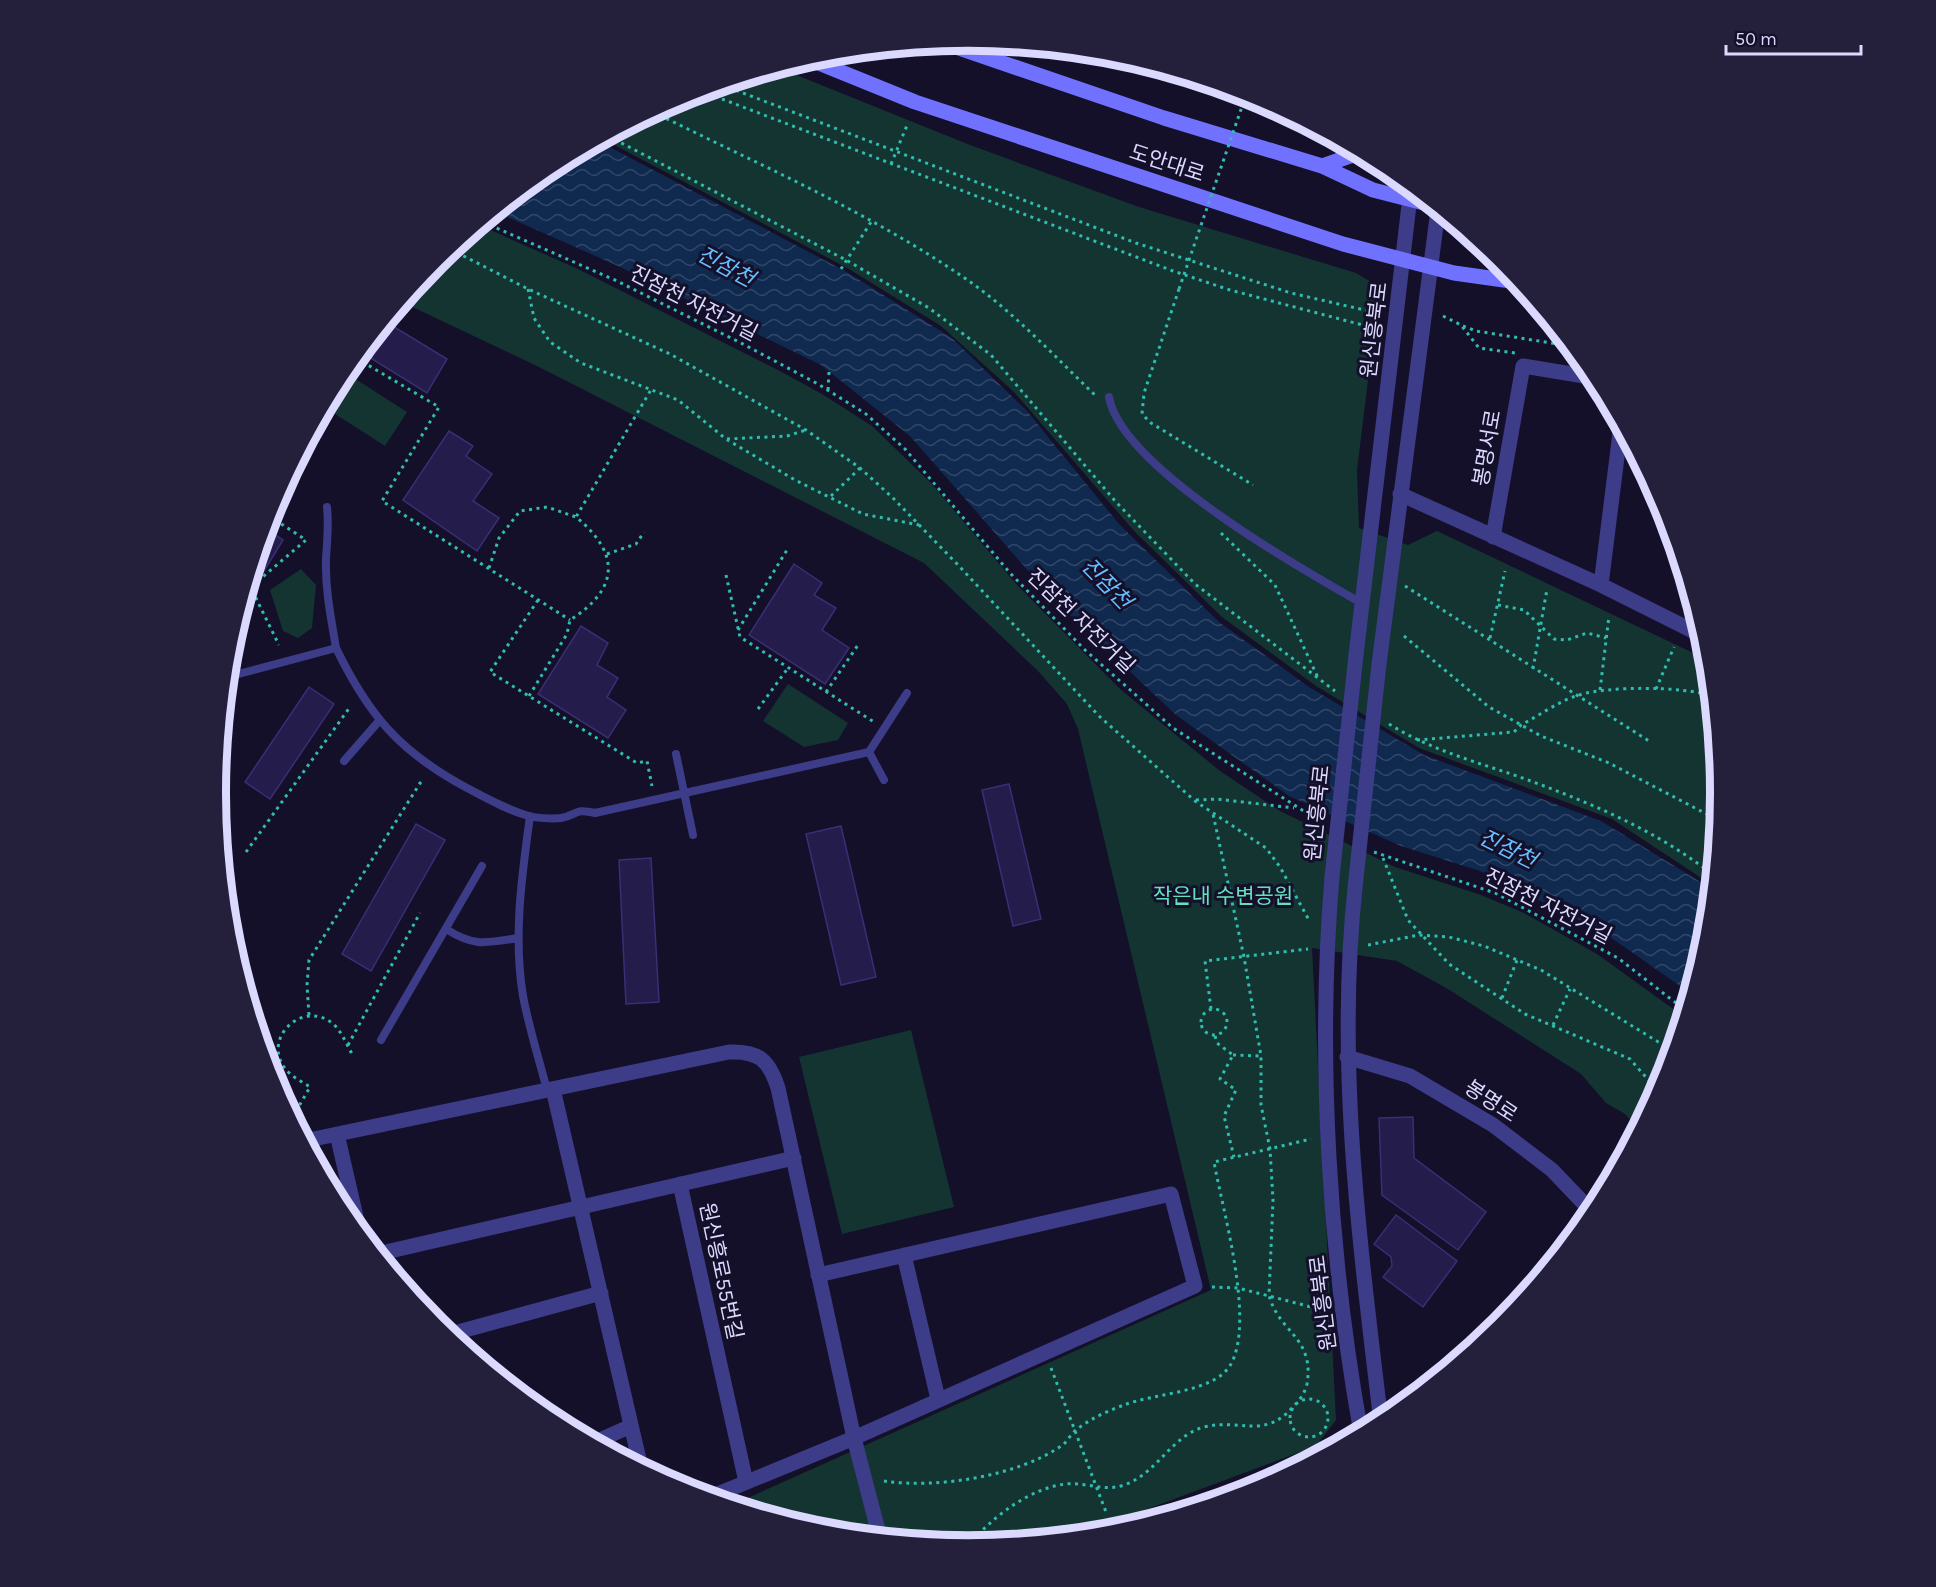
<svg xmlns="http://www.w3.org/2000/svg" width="1936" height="1587" font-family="Karla,'Noto Sans KR',sans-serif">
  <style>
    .green { fill: #133431 }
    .water { fill: url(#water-waves) }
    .building { fill: #241c4b; stroke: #3a2e76; stroke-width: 1.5 }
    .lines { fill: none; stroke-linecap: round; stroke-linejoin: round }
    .path { stroke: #30bcae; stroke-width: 3; stroke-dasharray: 3 4.5; stroke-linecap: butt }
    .service { stroke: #3c3c88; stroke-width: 8 }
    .minor { stroke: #3c3c88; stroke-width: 15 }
    .tertiary { stroke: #3c3c88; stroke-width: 15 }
    .secondary { stroke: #7072ff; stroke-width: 15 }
    .path-bridge { stroke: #30bcae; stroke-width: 3; stroke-dasharray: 3 4.5; stroke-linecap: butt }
    .tertiary-bridge { stroke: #3c3c88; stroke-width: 15 }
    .labels { text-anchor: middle; stroke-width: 6; stroke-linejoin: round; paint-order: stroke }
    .street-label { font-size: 21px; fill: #dcd9ff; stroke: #14102a }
    .park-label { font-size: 21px; fill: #63e1bd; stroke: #14102a }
    .water-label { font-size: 22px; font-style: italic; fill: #67beff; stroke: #14102a }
    .rim { fill: none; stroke: #dcd9ff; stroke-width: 8 }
  </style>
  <defs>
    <pattern id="water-waves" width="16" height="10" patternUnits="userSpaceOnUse" patternTransform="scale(1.5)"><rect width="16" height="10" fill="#0f294f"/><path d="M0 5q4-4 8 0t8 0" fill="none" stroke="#314769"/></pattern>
  </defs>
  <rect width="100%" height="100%" fill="#14102a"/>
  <!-- green -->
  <path class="green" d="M779,68L970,145L1139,207L1356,273L1371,282L1378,299L1357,470L1359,528L1408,545L1437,531L1708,660L1721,794L1712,885L1612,819L1419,748L1316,686L1222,617L1134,531L1014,392L941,326L849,269L603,139L680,98Z
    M479,225L578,269L780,371L822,394L872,426L931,483L1017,585L1120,689L1220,771L1280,811L1395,867L1481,895L1524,913L1597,954L1683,1016L1664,1082L1639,1128L1625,1114L1606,1103L1581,1074L1448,989L1397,961L1312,948L1336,1420L1316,1446L1075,1536L968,1546L821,1532L732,1505L1211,1290L1078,729L1067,704L1038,671L924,563L539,367L402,302L436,261Z
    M354,378L407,412L385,446L332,412Z
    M301,569L316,585L312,628L298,638L283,631L270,590Z
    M243,603L247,605V633L229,653Z
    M788,684L848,723L838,740L804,747L763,721Z
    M911,1030L954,1207L842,1234L799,1057Z"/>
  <!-- water -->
  <path class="water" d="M598,141L845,271L952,338L1027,411L1119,524L1219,622L1309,687L1424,755L1601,821L1712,889L1706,941L1690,993L1603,932L1480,871L1401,846L1289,796L1176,715L1052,598L910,436L821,365L618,266L496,212L550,167Z"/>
  <!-- building -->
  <path class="building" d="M386,322L447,359L427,393L361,352Z
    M449,431L473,446L466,456L492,474L473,501L499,518L477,551L403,500Z
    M265,528L283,540L264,571L254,565Z
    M794,564L822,583L814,595L836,608L822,630L849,648L825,684L749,635Z
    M581,626L608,643L597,665L618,678L607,697L626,710L608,738L538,694Z
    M309,687L334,704L270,799L245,782Z
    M1009,784L1041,919L1013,926L982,790Z
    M416,824L445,840L371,971L342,954Z
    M841,826L876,977L841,985L806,834Z
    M651,858L659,1002L626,1004L619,860Z
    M1413,1117L1414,1158L1486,1212L1458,1250L1382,1195L1379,1118Z
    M1396,1215L1457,1261L1423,1307L1383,1277L1392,1266L1391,1257L1374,1244Z"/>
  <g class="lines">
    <!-- path -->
    <path class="path" d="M722,85L1136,243L1291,293L1373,312
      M701,91L1173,271L1230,290L1370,327
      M653,112C758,164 869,212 966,279C1014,312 1055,357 1097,397
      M608,136L846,260L929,308L991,355L1116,502L1195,584L1335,691
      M891,164L908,123
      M483,222L617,281L741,343L818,384L866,414L905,449L1010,573L1085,650L1173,728L1321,822
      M450,249L528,289L670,354L806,430L860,468L893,498L958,565L1099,716L1195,801L1266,848L1280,867L1310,922
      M841,269L871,222
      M528,289L534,318L550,342L581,363L678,400L726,439L795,480L863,514L919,525
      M1179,289L1144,393L1142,414L1151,423L1253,485
      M1443,316L1461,325L1479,348L1515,353
      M1463,326L1476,331L1570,346
      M356,358L439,407L382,501L570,620
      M828,390L829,372
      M727,439L787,436L806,430
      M831,496L860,468
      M1221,533L1275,585L1319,680
      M607,554L636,544L644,532
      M489,568L499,538L520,511L547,507L576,517
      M726,575L740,637L874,722
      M249,584L279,645
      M252,586L306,540L269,516
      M1405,586L1649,741
      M538,600L490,672L637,763L647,761L652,786
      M1498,605L1524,610L1554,639L1567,640L1587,633L1606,638
      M738,630L787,550
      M1404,636L1489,707L1541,736L1609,763L1718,820
      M1490,638L1505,571
      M1533,669L1547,589
      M1656,689L1674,647
      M1600,690L1609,616
      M826,692L858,645
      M529,696L567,634L570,620C619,589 621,554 576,517L652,388
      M758,709L788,668
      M1389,724C1429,749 1473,761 1517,776C1586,801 1655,829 1713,875
      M1417,740L1514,732L1521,725C1540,715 1559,701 1579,695C1607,686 1684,686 1711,696
      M1196,800L1217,799L1294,808
      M246,852L350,707
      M1374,852L1495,893L1618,958L1685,1010
      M1383,858L1408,920L1449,964L1525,1014L1630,1059L1658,1091
      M1368,945L1419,935L1449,937L1484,946L1541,970L1673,1051
      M1502,998L1517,960
      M1201 1022a13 13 0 1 1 26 0a13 13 0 1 1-26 0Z
      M1211,1009L1205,961L1308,949
      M309,1015L307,985L309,960L422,780
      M1553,1025L1570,989
      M1215,1036L1217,1043L1233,1055L1220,1079L1236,1090L1224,1116L1234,1157
      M348,1045L420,913
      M1233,1055L1261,1056
      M292,1118L310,1087C301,1081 290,1076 284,1067C263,1037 303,1000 332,1023C341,1030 346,1043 352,1054
      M1212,1287L1238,1288L1319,1309
      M1051,1368L1106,1512
      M1290 1418a19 19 0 1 1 38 0a19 19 0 1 1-38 0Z
      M884,1481C937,1489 1020,1476 1064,1444C1068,1440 1071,1434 1076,1430C1090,1419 1107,1411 1124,1405C1154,1393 1215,1393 1231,1364C1255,1320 1223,1212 1214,1162L1311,1139
      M968,1546C990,1519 1029,1488 1066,1484C1086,1482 1104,1492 1124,1485C1157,1474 1171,1436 1204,1427C1240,1418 1264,1440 1293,1407C1299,1401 1305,1393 1307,1384C1315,1337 1278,1332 1269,1295L1273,1200L1270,1149L1261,1105V1056L1244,957L1213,814"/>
    <!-- service -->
    <path class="service" d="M1109,397C1121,467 1301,569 1363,604
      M327,507C329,525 327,541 326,559C325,589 331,618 336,648
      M227,677L336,648C369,716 400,752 467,788C486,798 507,810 529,816C537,818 552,819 561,818C578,815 573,808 595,813L869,752L907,693
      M869,752L884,780
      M676,754L693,835
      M344,761L379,721
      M530,816C522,875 513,936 523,996C529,1028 539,1059 547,1090
      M446,929C474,947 486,943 518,938
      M381,1040L482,866"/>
    <!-- minor -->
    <path class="minor" d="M1400,494L1601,585L1703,636
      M1493,537L1523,366L1596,378
      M1601,585L1621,425
      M1347,1057L1410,1076L1493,1125L1552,1170L1593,1213
      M553,1089L641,1468
      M337,1134L360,1234
      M304,1141L729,1052C759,1051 769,1060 778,1088L854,1438L880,1538
      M680,1184L746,1482
      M377,1254L794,1158
      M904,1255L938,1399
      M447,1335L601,1293
      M593,1443L631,1426
      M708,1498L854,1438L1195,1286L1171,1194L818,1275
      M1196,1507L1268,1483"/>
    <!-- tertiary -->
    <path class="tertiary" d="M1356,655L1411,188
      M1379,664L1438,210
      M1332,877C1317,1057 1329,1255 1361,1433
      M1355,888C1336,1067 1360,1245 1381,1422"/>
    <!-- secondary -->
    <path class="secondary" d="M944,43L1164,118L1322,166L1373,190L1432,205
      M809,59L915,102L1343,244L1454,273L1518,282
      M1322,166L1359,153"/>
    <!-- path-bridge -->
    <path class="path-bridge" d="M1179,289L1246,95"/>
    <!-- tertiary-bridge -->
    <path class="tertiary-bridge" d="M1332,877L1356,655
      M1355,888L1379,664"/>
  </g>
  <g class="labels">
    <!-- street labels -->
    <g class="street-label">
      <text transform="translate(1167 163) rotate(18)" y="7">도안대로</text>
      <text transform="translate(694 303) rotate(27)" y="7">진잠천 자전거길</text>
      <text transform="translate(1374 330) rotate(-83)" y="7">원신흥북로</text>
      <text transform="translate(1487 448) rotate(-80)" y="7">봉명서로</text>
      <text transform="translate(1081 621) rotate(44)" y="7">진잠천 자전거길</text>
      <text transform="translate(1317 813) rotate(-84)" y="7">원신흥북로</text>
      <text transform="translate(1548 906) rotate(27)" y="7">진잠천 자전거길</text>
      <text transform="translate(1491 1101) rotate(33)" y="7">봉명로</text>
      <text transform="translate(721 1271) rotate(78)" y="7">원신흥로55번길</text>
      <text transform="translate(1323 1303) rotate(-97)" y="7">원신흥북로</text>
    </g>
    <!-- park labels -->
    <g class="park-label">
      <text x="1223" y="903">작은내 수변공원</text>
    </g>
    <!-- water labels -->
    <g class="water-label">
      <text transform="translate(726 266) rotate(28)" y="8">진잠천</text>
      <text transform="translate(1107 583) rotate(46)" y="8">진잠천</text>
      <text transform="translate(1508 848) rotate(26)" y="8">진잠천</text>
    </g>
  </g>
  <!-- crop -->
  <path d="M0 0H1936V1587H0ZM226 793a742 742 0 1 1 1484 0a742 742 0 1 1-1484 0Z" fill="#24203b" fill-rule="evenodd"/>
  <path class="rim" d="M226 793a742 742 0 1 1 1484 0a742 742 0 1 1-1484 0Z"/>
  <!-- scale -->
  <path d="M1726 45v9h135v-9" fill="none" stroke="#dcd9ff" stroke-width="3"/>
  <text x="1735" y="45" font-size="18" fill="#dcd9ff" stroke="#14102a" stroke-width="4.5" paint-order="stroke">50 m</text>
</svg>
